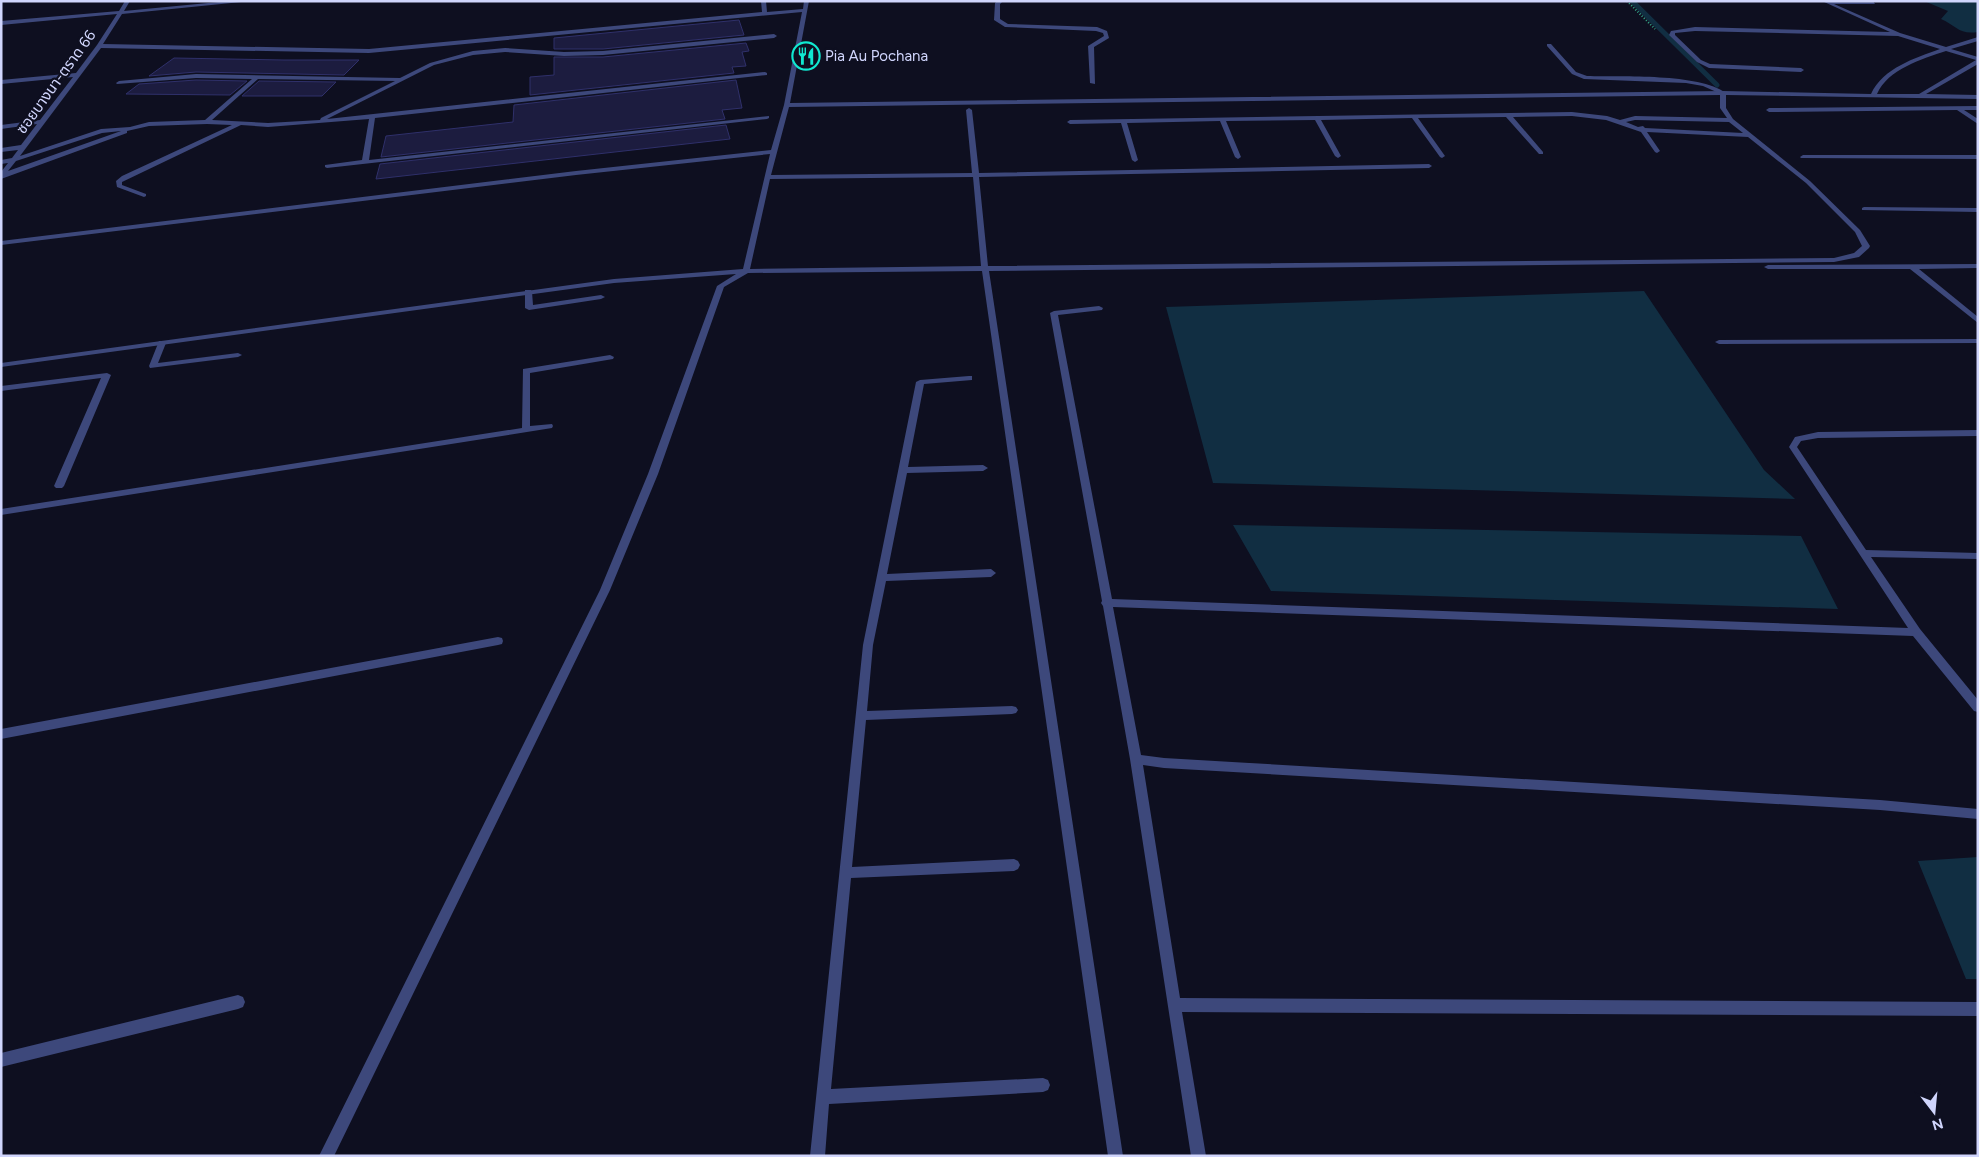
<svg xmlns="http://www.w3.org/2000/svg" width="1979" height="1157" font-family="Figtree,'Noto Sans Thai',sans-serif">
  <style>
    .water { fill: #112e42 }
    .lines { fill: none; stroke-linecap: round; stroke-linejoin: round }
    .stream { stroke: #112e42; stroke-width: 5 }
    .building { fill: #1c1c3f; stroke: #2f306a }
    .path { stroke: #36aa8a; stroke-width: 2; stroke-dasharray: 1 2; stroke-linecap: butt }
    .service { fill: #3d487b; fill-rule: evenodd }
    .minor { fill: #3d487b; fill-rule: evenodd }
    .labels { text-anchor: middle; stroke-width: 4.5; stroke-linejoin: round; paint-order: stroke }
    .far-poi-label { font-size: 15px; fill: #d0d5fc; stroke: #0e0f20; text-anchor: start }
    .far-street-label { font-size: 15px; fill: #d0d5fc; stroke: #0e0f20 }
  </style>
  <rect width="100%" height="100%" fill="#0e0f20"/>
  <!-- water -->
  <path class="water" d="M1924,1H1978V32C1959,35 1957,26 1941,19L1948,11Z
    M1644,291L1764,470L1795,499L1213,483L1166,307Z
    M1233,525L1801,536L1838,609L1271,591Z
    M1978,857V979H1966L1918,861Z"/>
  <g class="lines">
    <!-- stream -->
    <path class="stream" d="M1632,1L1717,85"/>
  </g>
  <!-- building -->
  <path class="building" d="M739,20L744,35L603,49H554V38Z
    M746,43L749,51L742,52L746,66L732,67L734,73L530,95V77L554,75V57H603Z
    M174,58L284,60H359L344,75L196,72L149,76Z
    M196,80L247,81L230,95L126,94L139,84Z
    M736,80L742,108L722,110L725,119L381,157L386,136L513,122L514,105Z
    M259,81L336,82L322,96H242Z
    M726,125L730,139L376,179L380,164Z"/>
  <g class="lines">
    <!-- path -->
    <path class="path" d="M1627,1L1655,29"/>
    <!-- service -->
    <path class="service" d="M1547,44H1551L1576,72L1587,76C1623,77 1698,73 1726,93L1721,94L1703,86L1686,83L1584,79L1572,74L1547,46Z
      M525,290H531L532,292L533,305L601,295L605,297L601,299L529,310L525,308Z
      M159,341H162L166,343L158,363L238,353L242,355L238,357L150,368L149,366Z
      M107,373L111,375L64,486L62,488H56L54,486L101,378L1,391V386Z"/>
    <!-- minor -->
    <path class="minor" d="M125,1H130L124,11L229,1H251L122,14L103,44L369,49L762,12L761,1H766L767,12L803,9L804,1H809L790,103L1723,91L1871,94C1883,68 1915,58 1940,49L1898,36L1695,31L1675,33V35L1701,60L1710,64L1801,68L1804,70L1801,72L1709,68L1697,62L1669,35L1671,31L1695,27L1890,32L1822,1H1873L1875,4H1834L1900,33L1946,47L1978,37V41L1951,49L1978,57V64L1926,94L1978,95V99L1726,95V108L1733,119L1810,181L1860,230L1870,246L1869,248L1859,257L1834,262L989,271L1123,1156H1108L982,271L748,273L724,287L658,474L610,590L334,1156H319L600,590L648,474L717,286L736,274L614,283L1,367V363L614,279L743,269L770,154L576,175L1,245V241L576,171L771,150L784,105L802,12L369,53L101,48L20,156L101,129L130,127L149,122L205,120L252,79L196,78L117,84L116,83L119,81L196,74L400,78L430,63L473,51L505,48L564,52L603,51L774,34L777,36L774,38L603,55L564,56L505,52L473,55L434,65L327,119L765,72L767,73V75L375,118L369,160L769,116V118L767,119L327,168L325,167V165L362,160L369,119L268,127L241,125L122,182V185L146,194V196L144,197L117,187L116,181L122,176L232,125L207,124L149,126L127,131V133L1,179V172L8,163L1,164V160L12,158L18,150L1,152V148L21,145L37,124L1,129V125L40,120L73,77L1,84V80L76,73L97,45L117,14L1,25V21L119,11ZM1946,51L1976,60L1919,94H1877C1888,69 1922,59 1946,51ZM258,79L395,81L321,118L320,120L268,123L212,120ZM1720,95V108L1727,118L1635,116L1620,120L1607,116L1572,112L1070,120L1067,122L1070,124L1121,123L1132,160L1135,162L1138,160L1127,123L1220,121L1235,157L1238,159L1241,157L1226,121L1315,120L1335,156L1338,158L1341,156L1321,120L1412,118L1440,157L1442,158L1445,156L1418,118L1506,117L1539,154H1543V152L1513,117L1572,116L1606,120L1641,132L1655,152L1657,153L1660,151L1647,132L1748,137L1806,183L1855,232L1862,246L1854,253L1834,258L988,266L979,177L1429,168L1432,166L1429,164L979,173L972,110L969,108L966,110L972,173L771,175L789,107ZM1635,120L1729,122L1743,133L1645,128L1643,126L1638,127L1626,122ZM121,131L8,171L16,161L102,133ZM973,177L981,266L750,269L770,179Z
      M997,1H1003L1000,4V19L1008,24L1097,27L1107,31L1109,38L1094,47L1095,84L1090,83L1088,46L1104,36L1103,33L1096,31L1005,27L994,20L995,3Z
      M1978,106V110H1964L1978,119V124L1957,110L1769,112L1766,110L1769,108Z
      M1803,155H1978V159L1801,158L1800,157Z
      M1864,207L1978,208V212L1862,210V208Z
      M1978,264V268L1919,269L1978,317V323L1910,269H1768L1764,267L1768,265Z
      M1099,306L1103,308L1102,310L1058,315L1112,599L1908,628L1789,447L1795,437L1818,432L1978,430V436L1818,438L1801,441L1797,447L1866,550L1978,553V559L1871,557L1920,629L1978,700V712L1974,711L1913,636L1113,607L1141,755L1164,758L1880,800L1978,809V819L1880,810L1164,768L1143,765L1180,998L1978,1002V1016L1182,1012L1206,1156H1191L1130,759L1103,606L1101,603L1102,601L1050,313L1054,311Z
      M1978,339V343L1719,344L1715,342L1719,340Z
      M610,355L614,357L613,359L530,373V426L552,424L553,426L552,428L1,515V509L522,428L523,369Z
      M969,376H972V380L924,384L908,467L983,465L988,468L983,471L907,473L887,574L991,569L996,573L991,577L886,581L873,645L867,711L1012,706L1016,707L1018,710L1016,713L1012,714L866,720L852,867L1014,859L1018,861L1020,865L1018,869L1014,871L851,878L831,1089L1043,1078L1048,1080L1050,1085L1048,1090L1043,1092L829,1104L825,1156H810L863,645L916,382L920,380Z
      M498,637L502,638L503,641L502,644L498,645L1,739V729Z
      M238,995L243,997L245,1002L243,1007L238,1009L1,1067V1053Z"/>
  </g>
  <!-- icons -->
  <defs>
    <g id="restaurant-ring" transform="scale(1.4375)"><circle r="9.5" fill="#0e0f20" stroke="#10e8d0" stroke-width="1.5"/><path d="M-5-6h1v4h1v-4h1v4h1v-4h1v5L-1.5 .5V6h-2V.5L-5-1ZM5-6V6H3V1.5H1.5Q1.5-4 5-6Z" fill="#10e8d0"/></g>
  </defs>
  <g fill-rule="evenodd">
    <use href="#restaurant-ring" x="806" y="56"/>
  </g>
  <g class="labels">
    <!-- far-poi labels -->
    <g class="far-poi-label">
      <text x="825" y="61">Pia Au Pochana</text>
    </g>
    <!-- far-street labels -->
    <g class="far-street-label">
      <text transform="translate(56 82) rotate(-54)" y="5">ซอยบางนา-ตราด 66</text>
    </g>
  </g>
  <!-- border -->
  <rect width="1979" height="1157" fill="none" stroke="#d0d5fc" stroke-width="5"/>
  <!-- north arrow -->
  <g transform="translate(1934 1112) rotate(164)" stroke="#0e0f20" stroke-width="4" paint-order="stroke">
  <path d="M0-4L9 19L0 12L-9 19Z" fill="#d0d5fc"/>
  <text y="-8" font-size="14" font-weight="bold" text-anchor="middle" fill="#d0d5fc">N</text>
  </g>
</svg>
